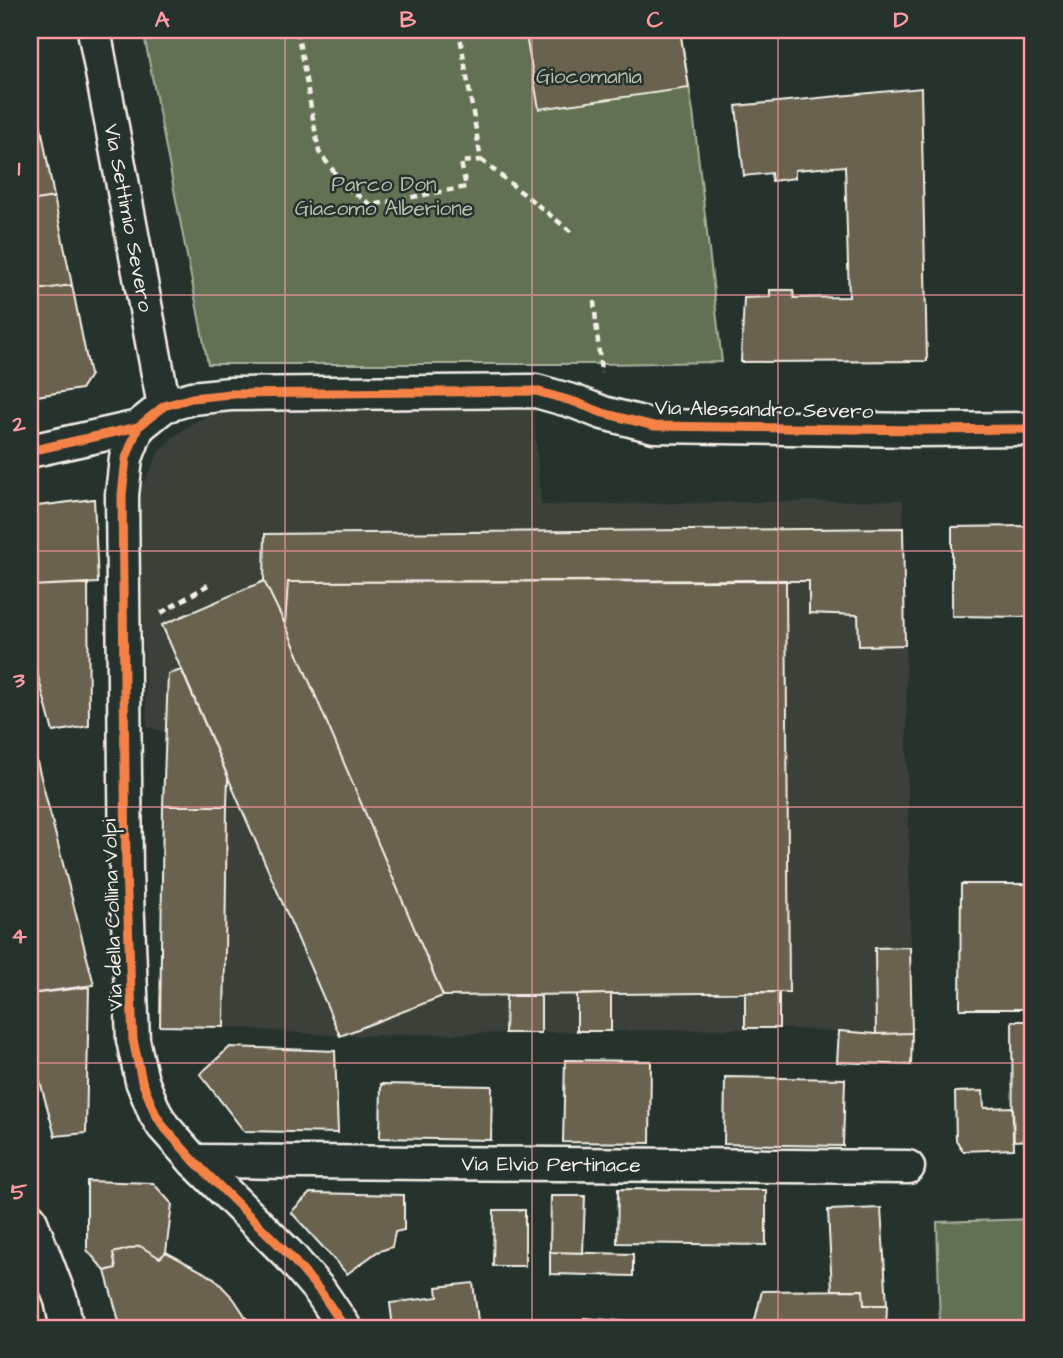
<svg xmlns="http://www.w3.org/2000/svg" width="1063" height="1358" font-family="'Architects Daughter',sans-serif">
  <style>
    .built { fill: #3a4138 }
    .green { fill: #627153; stroke: #abb19e; stroke-width: 2 }
    .building { fill: #676250; stroke: #f4f1e8; stroke-width: 2 }
    .lines { fill: none; stroke-linecap: round; stroke-linejoin: round }
    .street-casing { stroke: #f4f1e8; stroke-width: 37 }
    .path { stroke: #f4f1e8; stroke-width: 4.5; stroke-dasharray: 7 5; stroke-linecap: butt }
    .street { stroke: #26332d; stroke-width: 32 }
    .cycleway-casing { stroke: #26332d; stroke-width: 13 }
    .cycleway { stroke: #f48246; stroke-width: 9 }
    .grid { fill: none; stroke: #ff9aa2; stroke-width: 2; stroke-opacity: 0.55 }
    .labels { text-anchor: middle; stroke-width: 5; stroke-linejoin: round; paint-order: stroke }
    .park-label { font-size: 21px; fill: #babeac; stroke: #26332d }
    .street-label { font-size: 21px; fill: #f4f1e8; stroke: #26332d }
    .neatline { fill: none; stroke: #ff9aa2; stroke-width: 2.5 }
    .grid-label { font-size: 23px; text-anchor: middle; font-weight: bold; fill: #ff9aa2 }
  </style>
  <rect width="100%" height="100%" fill="#26332d"/>
  <filter id="ink" filterUnits="userSpaceOnUse"><feTurbulence type="fractalNoise" baseFrequency=".0143" numOctaves="2"/><feDisplacementMap in="SourceGraphic" scale="14" xChannelSelector="R" yChannelSelector="G"/><feConvolveMatrix kernelMatrix="1 2 1 2 8 2 1 2 1" color-interpolation-filters="sRGB"/></filter>
  <g filter="url(#ink)">
    <!-- built -->
    <path class="built" d="M533,402L541,505L903,500L912,1033L876,1034L779,1028L340,1036L224,1027L160,1026L165,732L147,727L137,502L139,492L159,452L172,438L191,424L224,408Z"/>
    <!-- green -->
    <path class="green" d="M143,30H680L693,112L722,362L601,364H208Z
      M1033,1219V1328H940L937,1222Z"/>
    <!-- building -->
    <path class="building" d="M525,30H680L689,88L539,109Z
      M921,88L927,361L741,362L744,298L770,297V290H793L794,298L849,297L845,166L795,170V178L772,181L771,173L744,176L736,106Z
      M30,100H36L54,197L30,201Z
      M54,197L72,285L30,291V201Z
      M1033,255V362L1031,256Z
      M72,285L90,375L81,389L30,397V291Z
      M94,499L98,583L30,586V507Z
      M1033,526V617L952,616V527Z
      M903,528L905,645L859,646L858,615L809,613V581L288,582L285,624L264,581L265,534Z
      M786,580L789,992L443,996L285,624L288,582Z
      M264,581L285,624L443,996L340,1036L162,625Z
      M88,583L89,726L53,732L30,646V620L33,618L30,604V586Z
      M182,670L228,777L227,806H163L168,674Z
      M37,762L94,985L30,994V764Z
      M163,806H227L224,1027L160,1026Z
      M961,884H1033V1009H960Z
      M910,947L912,1033L876,1034L875,948Z
      M89,987L86,1133L55,1136L30,1045V994Z
      M745,992H779V1028H745Z
      M611,994V1031H577V995Z
      M506,996H541V1033H505Z
      M1012,1021H1033V1140L1013,1141Z
      M839,1031L876,1034L912,1033L911,1065L837,1062Z
      M230,1047L335,1051L338,1133L244,1131L200,1074Z
      M565,1060L651,1061L650,1143L563,1142Z
      M725,1077L845,1079L843,1146L724,1144Z
      M381,1084L492,1086L491,1140L380,1138Z
      M983,1091L984,1108L1013,1107L1014,1149L963,1151L956,1140L955,1092Z
      M87,1181L153,1183L172,1204L166,1252L160,1258L140,1246L113,1253L116,1268L105,1271L87,1250Z
      M618,1189L766,1190V1245L617,1243Z
      M310,1193L404,1195V1230L395,1232L392,1247L377,1252L347,1274L291,1212Z
      M551,1196H585L583,1253L550,1252Z
      M881,1208L887,1305H864L863,1290H832L828,1210Z
      M494,1210H525V1266H493Z
      M140,1246L160,1258L166,1252L214,1278L234,1299L253,1328H121L105,1271L116,1268L113,1253Z
      M140,1246L160,1258L166,1252L214,1278L234,1299L253,1328H121L105,1271L116,1268L113,1253Z
      M550,1252L633,1254V1276L550,1274Z
      M473,1283L479,1328H393L390,1303L438,1297L437,1287Z
      M863,1290L864,1305H887L886,1328H753L762,1291Z
      M584,1318L640,1323V1328H583Z"/>
    <g class="lines">
      <!-- street casing -->
      <g class="street-casing">
        <g id="street">
          <path id="s1" d="M94,30L164,406"/>
          <path d="M138,427L126,458L122,495L126,871L133,1040L142,1081L155,1113L163,1126L194,1161L289,1255L320,1291L345,1328"/>
          <path d="M30,451L138,427L164,406L192,398L230,394L536,391L575,402L603,413L654,426L918,430L1033,429"/>
          <path id="s2" d="M194,1161L908,1167"/>
          <path d="M30,1219L61,1300L67,1328"/>
        </g>
      </g>
      <!-- path -->
      <path class="path" d="M297,30L319,152L345,186L371,205L466,187L461,162L481,160L459,30
        M481,160L574,234
        M594,301L601,373
        M161,613L208,585"/>
      <!-- street -->
      <use href="#street" class="street"/>
      <!-- cycleway casing -->
      <g class="cycleway-casing">
        <path id="cycleway" d="M138,427L126,458L122,495L126,871L133,1040L142,1081L155,1113L163,1126L194,1161L289,1255L320,1291L345,1328
          M30,451L138,427L164,406L192,398L230,394L536,391L575,402L603,413L654,426L918,430L1033,429"/>
      </g>
      <!-- cycleway -->
      <use href="#cycleway" class="cycleway"/>
    </g>
  </g>
  <!-- grid -->
  <path class="grid" d="M285,30V1328M532,30V1328M778,30V1328M30,295H1033M30,551H1033M30,807H1033M30,1063H1033"/>
  <g class="labels">
    <!-- park labels -->
    <g class="park-label">
      <text x="589" y="83">Giocomania</text>
      <text x="384" y="191">Parco Don<tspan x="384" dy="24">Giacomo Alberione</tspan></text>
    </g>
    <!-- street labels -->
    <g class="street-label">
      <text dy="7" stroke="none"><textPath href="#s1" startOffset="191">Via Settimio Severo</textPath></text>
      <text transform="translate(764 409) rotate(1)" y="7">Via Alessandro Severo</text>
      <text transform="translate(112 915) rotate(-92)" y="7">Via della Collina Volpi</text>
      <text dy="7" stroke="none"><textPath href="#s2" startOffset="357">Via Elvio Pertinace</textPath></text>
    </g>
  </g>
  <!-- margin -->
  <rect width="1063" height="1358" fill="none" stroke="#26332d" stroke-width="77"/>
  <rect x="38" y="38" width="986" height="1282" class="neatline"/>
  <g class="grid-label">
    <text x="162" y="27">A</text>
    <text x="408" y="27">B</text>
    <text x="655" y="27">C</text>
    <text x="901" y="27">D</text>
    <text x="19" y="175">1</text>
    <text x="19" y="431">2</text>
    <text x="19" y="687">3</text>
    <text x="19" y="943">4</text>
    <text x="19" y="1199">5</text>
  </g>
</svg>
